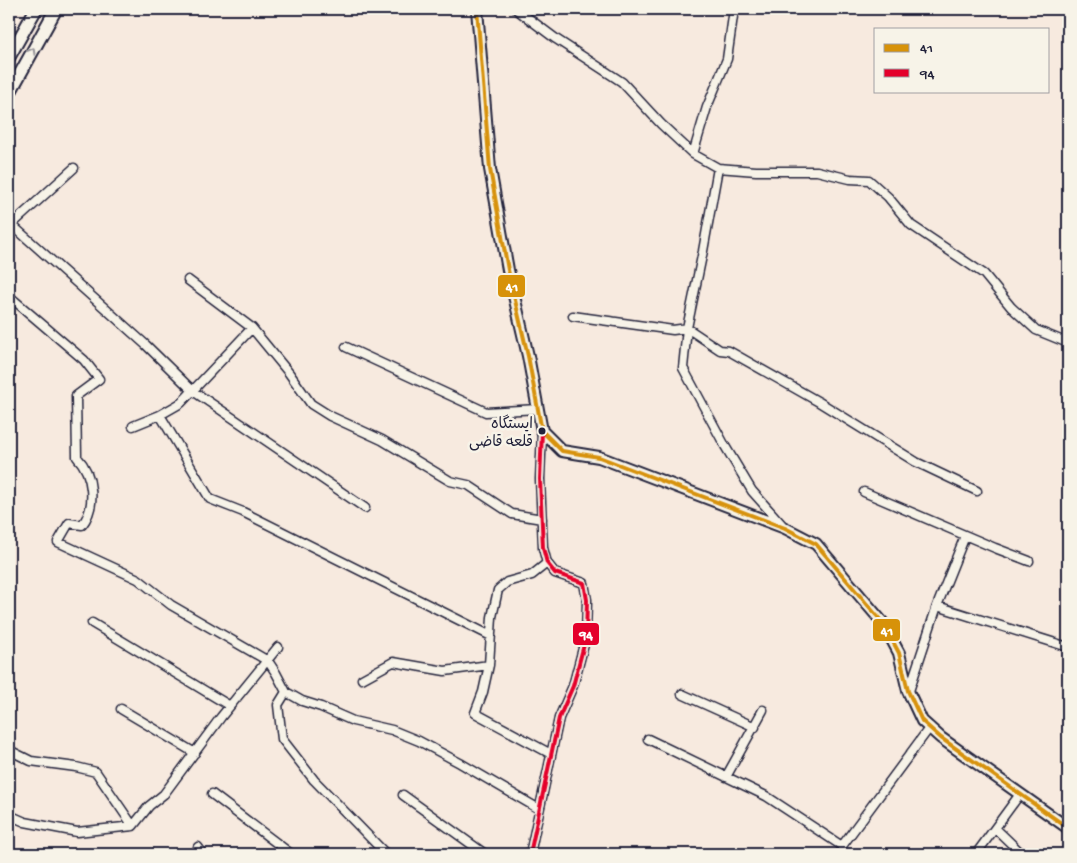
<svg xmlns="http://www.w3.org/2000/svg" width="1077" height="863" font-family="'Gochi Hand','Playpen Sans Arabic',sans-serif">
  <style>
    .lines { fill: none; stroke-linecap: round; stroke-linejoin: round }
    .minor-casing { stroke: #22223b; stroke-width: 11 }
    .tertiary-casing { stroke: #22223b; stroke-width: 14 }
    .secondary-casing { stroke: #22223b; stroke-width: 15 }
    .minor { stroke: #f7f3e8; stroke-width: 8 }
    .tertiary { stroke: #f7f3e8; stroke-width: 10 }
    .secondary { stroke: #f7f3e8; stroke-width: 11 }
    .bus-1-casing { stroke: #f7f3e8; stroke-width: 8 }
    .bus-2-casing { stroke: #f7f3e8; stroke-width: 8 }
    .bus-1 { stroke: #d79209; stroke-width: 4 }
    .bus-2 { stroke: #e4002b; stroke-width: 4 }
    .oneway { stroke: #97959a }
    .bus-dot { fill: #22223b; stroke: #f7f3e8; stroke-width: 2 }
    .labels { text-anchor: middle; stroke-width: 5; stroke-linejoin: round; paint-order: stroke }
    .bus-label { font-size: 15px; fill: #22223b; stroke: #f7f3e8; text-anchor: end }
    .line-badge { stroke: #f7f3e8; stroke-width: 2 }
    .badge-label { font-size: 14px; text-anchor: middle; font-weight: bold; fill: #fff }
  </style>
  <rect width="100%" height="100%" fill="#f7eadf"/>
  <filter id="ink" filterUnits="userSpaceOnUse"><feTurbulence type="fractalNoise" baseFrequency=".02" numOctaves="2"/><feDisplacementMap in="SourceGraphic" scale="10" xChannelSelector="R" yChannelSelector="G"/><feConvolveMatrix kernelMatrix="1 2 1 2 8 2 1 2 1" color-interpolation-filters="sRGB"/></filter>
  <g filter="url(#ink)">
    <g class="lines">
      <!-- minor casing -->
      <g class="minor-casing">
        <path id="minor" d="M516,9L556,39L622,82L661,124L693,154L718,168L756,171H817L850,179L869,180L888,197L911,225L984,274L1011,307L1036,330L1068,343
          M693,154L707,107L727,59L734,9
          M718,168L703,251L687,328L683,368L725,446L752,491L784,527
          M12,225L146,345L193,391L365,508
          M9,227L74,168
          M188,280L252,328L289,373L311,404L330,416L382,440L450,481L468,485L512,514L542,519
          M9,296L84,360L99,379L76,396L77,457C93,474 97,506 82,525L69,523L58,542L138,579L171,605L268,661L276,673L286,692L302,701L321,707L353,721L392,730L419,741L460,763L539,809
          M573,316L673,330L687,328L720,350L729,351L819,402L916,462L977,491
          M346,347L486,412L538,409
          M160,415L210,499L243,512L491,636
          M133,426L160,415L181,403L252,328
          M864,492L995,548L1029,561
          M547,563L532,575L507,582L498,590L492,617L489,665L483,692L475,713L551,754
          M937,606L1068,647
          M92,623L230,706
          M362,679L393,662L445,671L489,665
          M909,691L937,606L965,536
          M286,692L278,705L282,739L314,780L386,854
          M682,694L755,727
          M121,709L195,753
          M648,739L766,796L842,846
          M9,750L31,761L76,767L96,772L133,826
          M726,777L763,710
          M212,794L291,854
          M403,795L485,854
          M9,815L25,822L77,832L133,826L149,806L164,794L221,717L278,647
          M996,829L1022,854
          M198,847L203,854
          M530,854L559,718L573,686L586,637L587,600L584,583L555,573L547,563L543,548L540,479L542,431
          M842,854V846L930,727
          M976,854L1020,794"/>
      </g>
      <!-- tertiary casing -->
      <g class="tertiary-casing">
        <path id="tertiary" d="M477,9L490,169L508,270L528,356L542,431L562,451L599,457L785,528L816,544L883,623L899,653L908,691L922,721L941,738L1068,828"/>
      </g>
      <!-- secondary casing -->
      <g class="secondary-casing">
        <path id="secondary" d="M9,57L36,9
          M9,94L56,9"/>
      </g>
      <!-- minor -->
      <use href="#minor" class="minor"/>
      <!-- tertiary -->
      <use href="#tertiary" class="tertiary"/>
      <!-- secondary -->
      <use href="#secondary" class="secondary"/>
      <!-- bus-1 casing -->
      <g class="bus-1-casing">
        <path id="bus-1" d="M477,9L490,169L508,270L528,356L542,431L562,451L599,457L785,528L816,544L883,623L899,653L908,691L922,721L941,738L1068,828"/>
      </g>
      <!-- bus-2 casing -->
      <g class="bus-2-casing">
        <path id="bus-2" d="M530,854L559,718L573,686L586,637L587,600L584,583L555,573L547,563L543,548L540,479L542,431"/>
      </g>
      <!-- bus-1 -->
      <use href="#bus-1" class="bus-1"/>
      <!-- bus-2 -->
      <use href="#bus-2" class="bus-2"/>
    </g>
    <!-- one-way arrows -->
    <defs><path id="oneway-chevron" d="M-2-3.5L2.5 0L-2 3.5" fill="none" stroke-width="1.6" stroke-linecap="round" stroke-linejoin="round" transform="scale(1.25)"/></defs>
    <use class="oneway" href="#oneway-chevron" transform="translate(32 51) rotate(-61)"/>
  </g>
  <!-- markers -->
  <circle class="bus-dot" cx="542" cy="431" r="4.5"/>
  <g class="labels">
    <!-- bus labels -->
    <g class="bus-label">
      <text x="533" y="428">ایستگاه<tspan x="533" dy="18">قلعه قاضی</tspan></text>
    </g>
  </g>
  <g class="line-badge">
    <rect x="497" y="274" width="29" height="24" rx="5" fill="#d79209"/>
    <rect x="872" y="618" width="29" height="24" rx="5" fill="#d79209"/>
    <rect x="572" y="622" width="28" height="24" rx="5" fill="#e4002b"/>
  </g>
  <g class="badge-label">
    <text x="512" y="291">41</text>
    <text x="887" y="635">41</text>
    <text x="586" y="639">94</text>
  </g>
  <!-- margin -->
  <rect width="1077" height="863" fill="none" stroke="#f7f3e8" stroke-width="30"/>
  <rect x="15" y="15" width="1047" height="833" fill="none" stroke="#22223b" stroke-width="2" filter="url(#ink)"/>
  <!-- legend -->
  <rect x="874" y="28" width="175" height="65" fill="#f7f3e8" stroke="#a29fa3"/>
  <rect x="884" y="44" width="25" height="8" fill="#d79209" stroke="#a29fa3"/>
  <text x="920" y="52" font-size="15" fill="#22223b">41</text>
  <rect x="884" y="69" width="25" height="8" fill="#e4002b" stroke="#a29fa3"/>
  <text x="920" y="78" font-size="15" fill="#22223b">94</text>
</svg>
